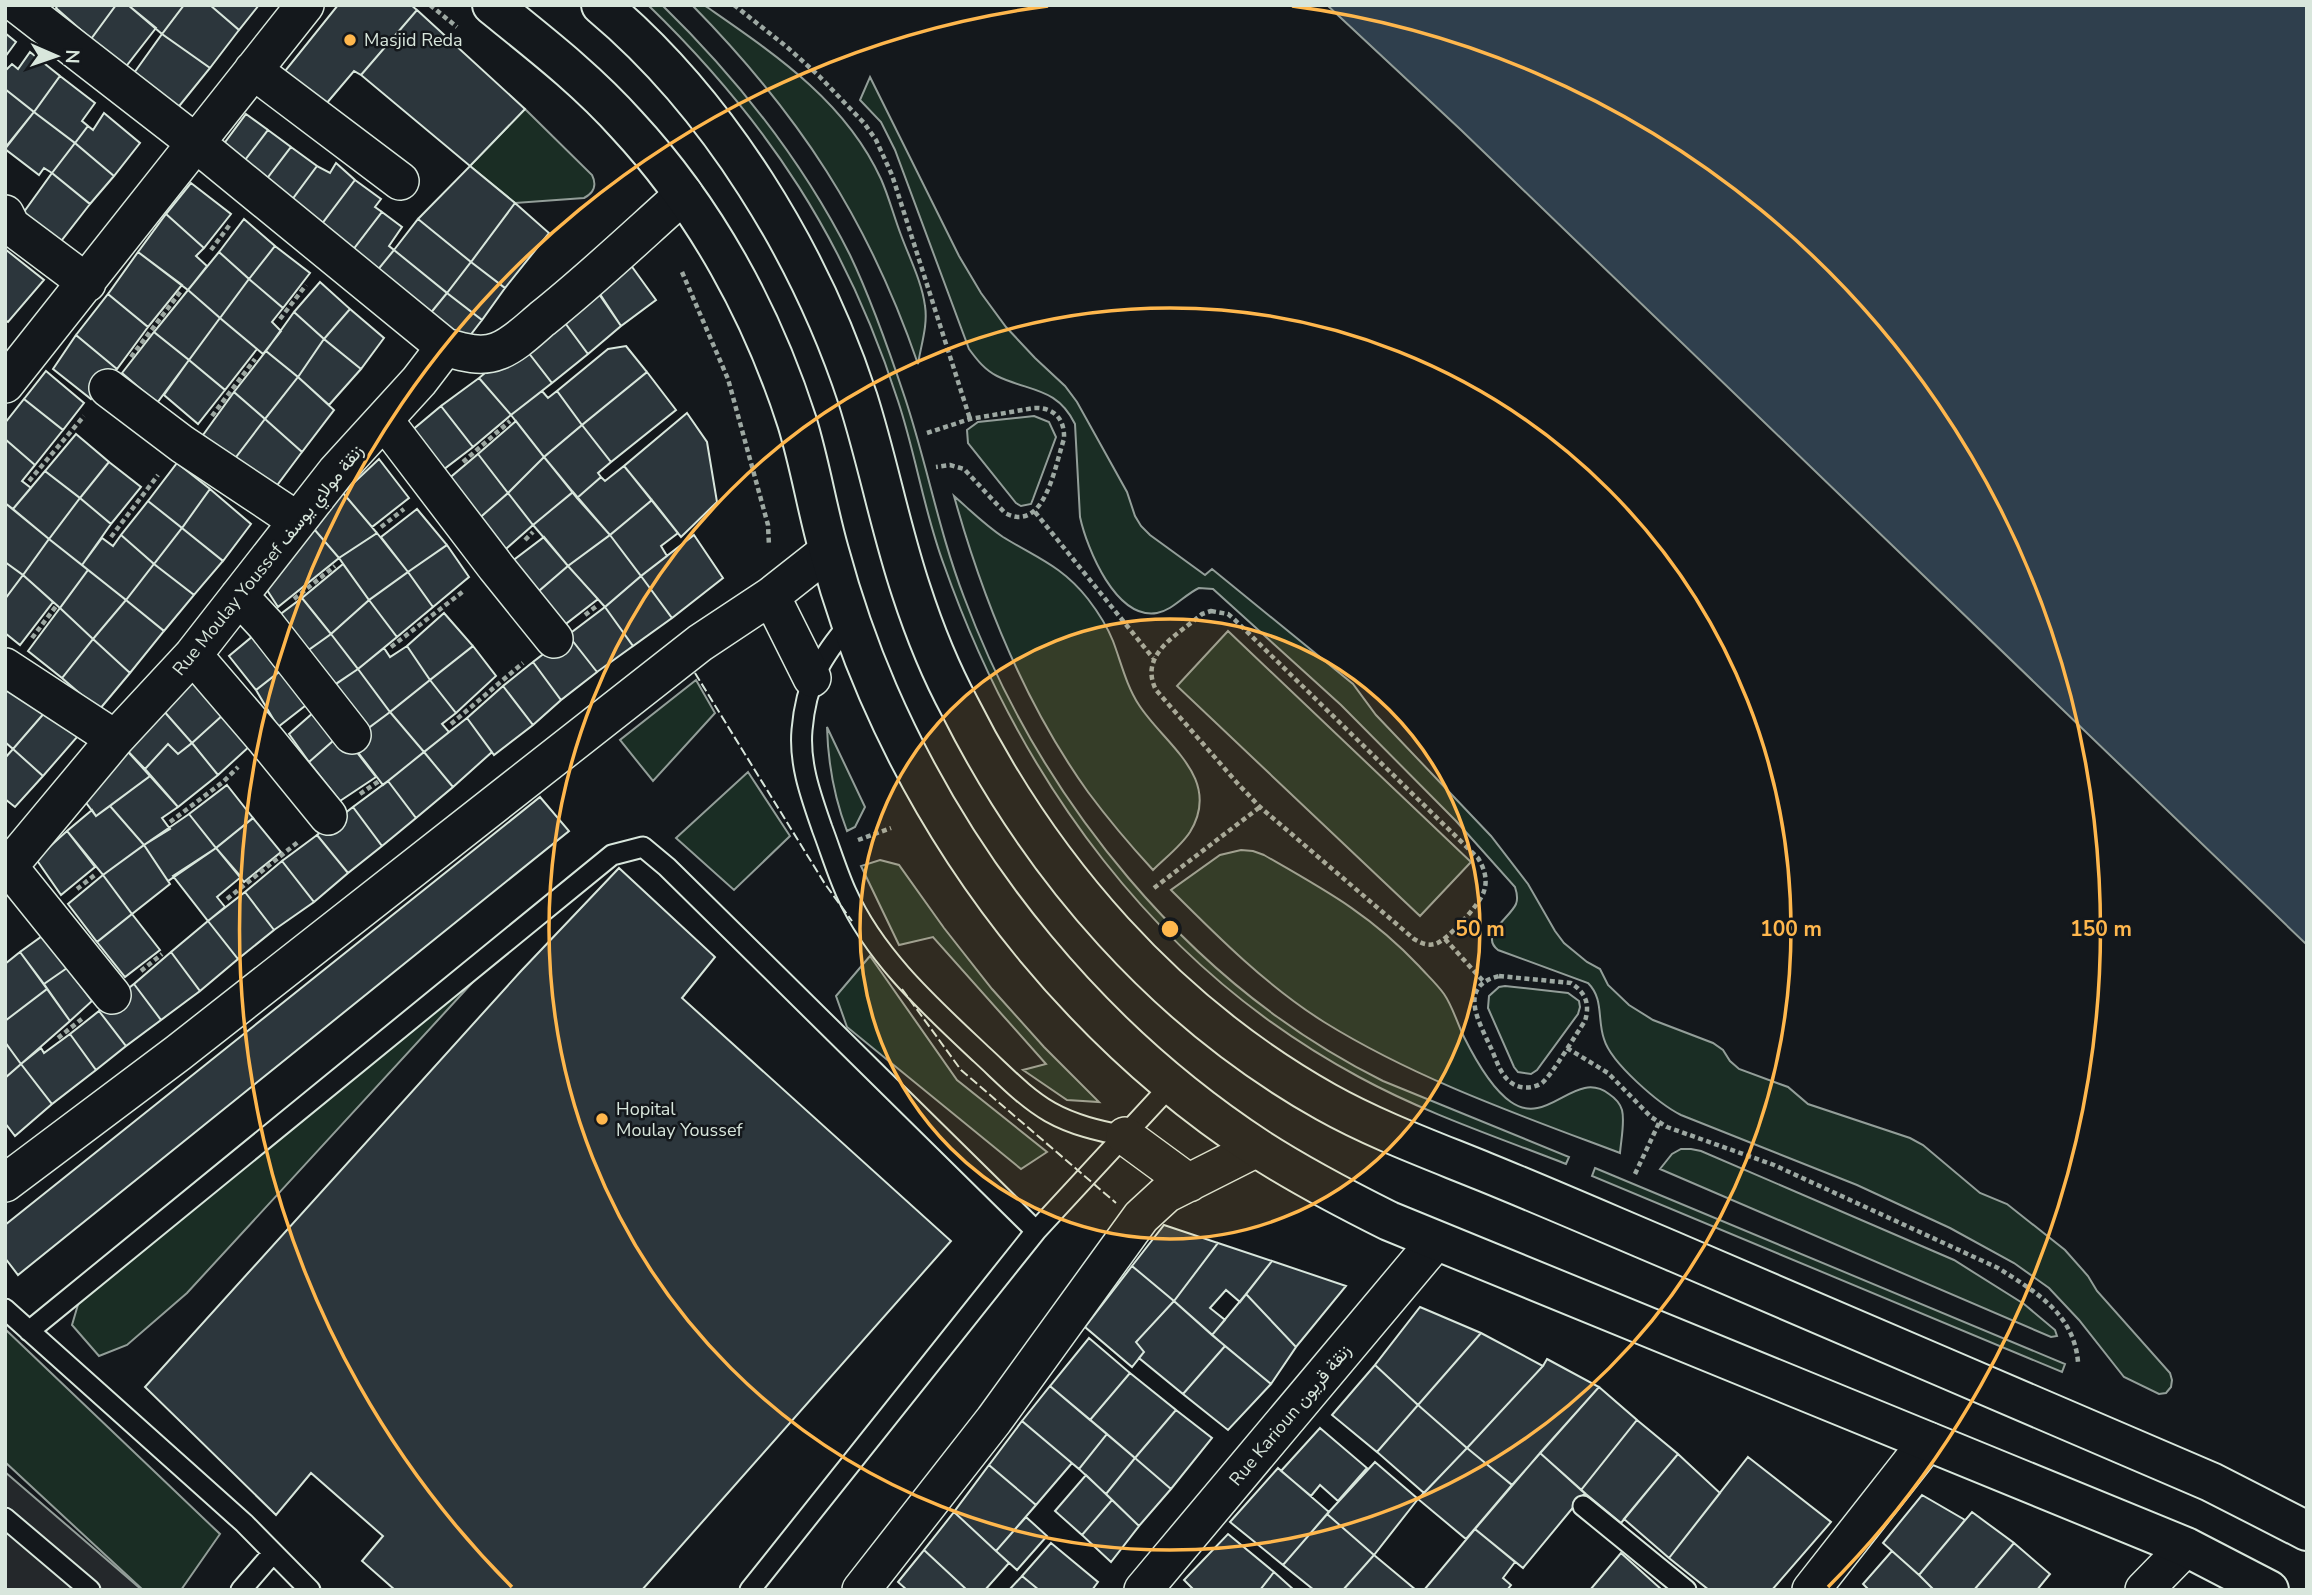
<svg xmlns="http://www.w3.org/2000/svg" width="2312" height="1595" font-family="'Nunito Sans',Vazirmatn,sans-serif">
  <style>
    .green { fill: #1a2d24; stroke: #939e99; stroke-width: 2 }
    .parking { fill: #24282b; stroke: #939e99; stroke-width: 2 }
    .water { fill: #2f3f4d; stroke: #939e99; stroke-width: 2 }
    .building { fill: #2c363c; stroke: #d8e6dc; stroke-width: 2 }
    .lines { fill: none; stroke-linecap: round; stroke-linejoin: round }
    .lane-casing { stroke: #d8e6dc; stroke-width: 23 }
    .street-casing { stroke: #d8e6dc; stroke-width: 40 }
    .primary-casing { stroke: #d8e6dc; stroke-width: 42 }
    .path { stroke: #9da8a2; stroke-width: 4.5; stroke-dasharray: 5 3.5; stroke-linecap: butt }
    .lane { stroke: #14181c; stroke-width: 19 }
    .street { stroke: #14181c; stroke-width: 37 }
    .primary { stroke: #14181c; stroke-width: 38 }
    .fence { stroke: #d8e6dc; stroke-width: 2; stroke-dasharray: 9 3.5; stroke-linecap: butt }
    .ring { fill: none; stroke: #ffb74d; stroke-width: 3.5 }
    .poi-dot { fill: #ffb74d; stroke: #14181c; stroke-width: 2.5 }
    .labels { text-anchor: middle; stroke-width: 5; stroke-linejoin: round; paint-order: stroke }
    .poi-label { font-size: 18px; fill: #d8e6dc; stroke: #14181c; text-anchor: start }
    .street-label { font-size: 18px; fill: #d8e6dc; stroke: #14181c }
    .centre { fill: #ffb74d; stroke: #14181c; stroke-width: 3.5 }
    .ring-label { font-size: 21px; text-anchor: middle; font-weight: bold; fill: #ffb74d; stroke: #14181c; stroke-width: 5; stroke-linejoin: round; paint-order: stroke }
  </style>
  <rect width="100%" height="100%" fill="#14181c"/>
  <!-- green -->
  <path class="green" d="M648,5H662C736,77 803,162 850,255C872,301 889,350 905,398C927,464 939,532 964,597C1039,798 1188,984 1383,1081L1569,1157L1566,1164C1497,1137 1425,1113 1359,1077C1156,968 1020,780 944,565C924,512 916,455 898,401C847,242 768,121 648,5Z
    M692,5H704C773,53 845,100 881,179C889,197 894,217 901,235C909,257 922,282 925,306C928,325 921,345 918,364C868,219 799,114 692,5Z
    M870,77L959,256L981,293L1006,327L1035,358L1065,386L1077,402L1127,492L1135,516L1141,526L1150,535L1205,575L1212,569L1353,684L1376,715L1491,836L1528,884L1555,931L1564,943L1587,962L1600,969L1608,985L1629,1005L1653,1020L1713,1043L1723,1050L1730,1061L1739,1069L1788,1087L1808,1104L1910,1138L1923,1145L1980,1193L2007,1204L2065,1250L2088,1276L2097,1291L2170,1373L2172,1380L2171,1387L2166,1393L2159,1394L2124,1377L2079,1320L2049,1288L2014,1263L1950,1228L1857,1185L1681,1115C1659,1104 1611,1063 1604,1039C1597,1019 1604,999 1588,983L1498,950C1479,935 1510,918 1516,904C1518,899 1517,893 1515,887L1456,821L1341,705L1213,589L1199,588C1184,595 1173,610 1157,613C1116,620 1087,549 1080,517L1075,424C1057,387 1030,392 997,376C985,370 977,360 969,349L895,150L881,122L860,100Z
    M525,109L592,175C597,185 594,193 584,198L515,203L470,166Z
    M1034,416L1049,422L1056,437L1033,499L1031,504L1021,506L1016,503L968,443L967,430L978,422Z
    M954,496C970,510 985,525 1003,537C1037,558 1062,566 1088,599C1098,612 1107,626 1113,641C1121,662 1126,685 1139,705C1164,744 1223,778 1190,832C1181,846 1165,858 1153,870C1130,845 1108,819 1088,792C1025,704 983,600 954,496Z
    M1228,631L1471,862L1420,916L1177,686Z
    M696,680L715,713L653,781L620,740Z
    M827,727L865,807L855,827L847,831C834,797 828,764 827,727Z
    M748,772L790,836L734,890L676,838Z
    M1241,850L1253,851L1264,855C1325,890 1370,914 1419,966C1427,975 1437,984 1444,994C1453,1007 1457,1023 1464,1037C1474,1057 1492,1089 1511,1102C1548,1128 1575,1068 1609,1094C1615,1098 1620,1103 1622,1110C1625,1122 1621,1140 1620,1153C1519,1115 1416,1079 1324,1022C1267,986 1219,938 1171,890L1220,855Z
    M880,860L899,865L944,928L992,989L1044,1047L1099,1102L1067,1100L1023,1070L1046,1064L933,937L899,945L861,866Z
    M870,956L957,1080L1047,1152L1021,1169L847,1027L836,996Z
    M483,971L187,1293L127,1345L99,1356L72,1325L79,1301Z
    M1505,986L1568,993L1579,1001L1580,1007L1578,1014L1537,1070L1531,1074L1518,1072L1514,1067L1488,1008L1489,996L1499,987Z
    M1681,1149H1691L1701,1151L1954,1260L2024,1304L2055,1330L2057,1336L2051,1337L1660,1169L1672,1154Z
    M1595,1168L2065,1364L2062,1372L1592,1176Z
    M5,1329L220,1534L181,1590H143L5,1462Z"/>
  <!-- parking -->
  <path class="parking" d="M5,1472L142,1590H5Z"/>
  <!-- water -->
  <path class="water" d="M1327,5H2307V945L1461,130Z"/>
  <!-- building -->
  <path class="building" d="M58,5H116L91,39L56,8Z
    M116,5H128L156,28L124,69L91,39Z
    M128,5H184L162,34Z
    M184,5H210L239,30L210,68L162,34Z
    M210,5H259L239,30Z
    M338,5H411L417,10L361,75L354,71L326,104L285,71Z
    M417,10L525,109L470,166L361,75Z
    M5,33L16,42L5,57Z
    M162,34L210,68L176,110L134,73Z
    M30,52L60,76L34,112L5,89V71L12,64L18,69Z
    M60,76L95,103L82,121L88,126L75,143L34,112Z
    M5,89L34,112L5,148Z
    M34,112L75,143L52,173L44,168L39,175L5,149Z
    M104,113L140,143L114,176L75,143L88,126L93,130Z
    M246,114L268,130L242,164L220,149Z
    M268,130L291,147L265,181L242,164Z
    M75,143L114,176L90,204L52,173Z
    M291,147L317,166L291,201L265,181Z
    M336,163L355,180L321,225L291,201L317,166L330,173Z
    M470,166L515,203L471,262L418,219Z
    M52,173L90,204L58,245L21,216Z
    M355,180L381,199L375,207L382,212L352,251L321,225Z
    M191,183L231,214L204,248L166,214Z
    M515,203L549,233L505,288L471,262Z
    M382,212L402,227L389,246L394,250L376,272L352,251Z
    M166,214L204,248L196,256L207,266L188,290L138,252Z
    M244,219L275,246L249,279L219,252Z
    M418,219L471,262L447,293L394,250Z
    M275,246L310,273L283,308L249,279Z
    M5,249L44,280L8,322L5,320Z
    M394,250L447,293L429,315L376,272Z
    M138,252L182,285L148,327L108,294Z
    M219,252L249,279L220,318L188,290Z
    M471,262L505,288L482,320L447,293Z
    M630,264L656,300L621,326L596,288Z
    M249,279L283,308L272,322L281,331L263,354L220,318Z
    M320,282L350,309L324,339L294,312Z
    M592,284L621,326L588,354L557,312Z
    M188,290L220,318L189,360L154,332Z
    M447,293L482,320L465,342L429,315Z
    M108,294L148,327L117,369L76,335Z
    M350,309L384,338L361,369L324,339Z
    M294,312L324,339L298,377L266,351Z
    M557,312L588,354L552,383L521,343Z
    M220,318L257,349L225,390L189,360Z
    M154,332L189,360L157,403L122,373Z
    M76,335L117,369L91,399L53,369Z
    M324,339L361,369L329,405L298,377Z
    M521,343L552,383L511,415L479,378Z
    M626,346L647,372L582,425L557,391L608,349Z
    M266,351L298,377L265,419L234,392Z
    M189,360L225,390L198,424L164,395Z
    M46,371L84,403L63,430L24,399Z
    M647,372L676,410L611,462L582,425Z
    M298,377L334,410L302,452L265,419Z
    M479,378L511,415L473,447L441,406Z
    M542,391L548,398L557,391L582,425L544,457L511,415Z
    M234,392L265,419L233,461L203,435Z
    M24,399L63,430L35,465L5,439V423Z
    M441,406L473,447L435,476L404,437Z
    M687,413L707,442L717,502L681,537L624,466Z
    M265,419L302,452L272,492L233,461Z
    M516,421L544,457L508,493L478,454Z
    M582,425L611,462L598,473L601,477L577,498L544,457Z
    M76,434L109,462L80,498L45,471Z
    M5,439L35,465L22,481L31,488L13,509L5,503Z
    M478,454L508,493L475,522L446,481Z
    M544,457L573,492L533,525L508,493Z
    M379,459L409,498L372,527L343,493Z
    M109,462L141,487L111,524L80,498Z
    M177,463L210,489L182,528L148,501Z
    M624,466L652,500L610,535L577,498L601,477L605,481Z
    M45,471L80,498L49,539L13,509Z
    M210,489L251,524L223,561L182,528Z
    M573,492L610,535L568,566L533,525Z
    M343,493L377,533L339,558L308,522Z
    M508,493L533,525L499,555L475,522Z
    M80,498L111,524L82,565L49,539Z
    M652,500L678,533L661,546L667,556L641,576L610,535Z
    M148,501L182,528L154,564L121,535Z
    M5,503L49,539L23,575L5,562Z
    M417,509L447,545L408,572L381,537Z
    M308,522L339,558L278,607L256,573Z
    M182,528L223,561L194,595L154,564Z
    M377,533L408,572L369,600L339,558Z
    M121,535L154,564L126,600L82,565L102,538L113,546Z
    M610,535L641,576L605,607L568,566Z
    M694,535L723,578L672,618L641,576Z
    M544,537L568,566L532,597L507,565Z
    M49,539L88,570L60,608L23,575Z
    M447,545L469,577L433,607L408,572Z
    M5,562L23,575L5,599Z
    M154,564L194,595L164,631L126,600Z
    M343,564L369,600L331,634L302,598Z
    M568,566L598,599L558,630L532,597Z
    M88,570L126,600L93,639L60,608Z
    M408,572L433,607L397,637L369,600Z
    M23,575L53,602L20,645L5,633V599Z
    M641,576L672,618L633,646L605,607Z
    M302,598L331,634L293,661L266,625Z
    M126,600L164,631L130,673L93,639Z
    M369,600L397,637L358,669L331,634Z
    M605,607L633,646L597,672L568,635Z
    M60,608L93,639L62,678L28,651Z
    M444,613L473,646L430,680L407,646Z
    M266,625L293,661L256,690L229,656Z
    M331,634L358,669L319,695L293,661Z
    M568,635L597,672L561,700L533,662Z
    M93,639L130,673L99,710L62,678Z
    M407,646L430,680L390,712L358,669L384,648L390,657Z
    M473,646L496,676L456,713L430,680Z
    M293,661L319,695L278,727L256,690Z
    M533,662L561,700L533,725L503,686Z
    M358,669L390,712L359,735L326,691Z
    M195,678L224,714L192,743L162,709Z
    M430,680L456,713L442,724L449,732L424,752L390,712Z
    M503,686L533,725L494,755L467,718Z
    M5,687L46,711L13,749L5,742Z
    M322,705L342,733L309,762L289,734Z
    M162,709L192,743L178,754L168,744L145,769L119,742Z
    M46,711L78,736L43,776L13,749Z
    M390,712L424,752L383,785L350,742Z
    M224,714L251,745L218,775L192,743Z
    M467,718L492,752L453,787L424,752Z
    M342,733L376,777L340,801L309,762Z
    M119,742L150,776L96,816L81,796Z
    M192,743L218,775L178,807L145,769L168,744L178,754Z
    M13,749L43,776L15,807L5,799V758Z
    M424,752L453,787L416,818L388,781Z
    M150,776L178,807L162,818L170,829L144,845L110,806Z
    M388,781L416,818L382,846L353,807Z
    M227,785L253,818L216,848L189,814Z
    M540,797L569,831L18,1275L5,1258V1225Z
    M110,806L144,845L103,875L67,831L92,810L96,816Z
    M353,807L382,846L348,873L317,835Z
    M189,814L216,848L168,881L144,845Z
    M253,818L281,852L244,882L216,848Z
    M67,831L95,867L61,895L36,859Z
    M317,835L348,873L314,902L282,861Z
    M144,845L170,884L132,914L103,875Z
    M216,848L241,877L217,897L225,907L208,921L173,876Z
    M282,861L314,902L274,930L245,892Z
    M619,868L715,957L682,998L951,1241L642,1590H395L362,1561L383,1536L311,1473L276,1515L145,1387L521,971Z
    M103,875L132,914L97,942L68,904Z
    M245,892L274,930L238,959L208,921Z
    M132,914L160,950L125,977L97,942Z
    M208,921L238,959L200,991L171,952Z
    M45,934L67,968L44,984L20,952Z
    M20,952L47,989L5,1021V964Z
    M171,952L200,991L161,1020L134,984Z
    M67,968L92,1001L70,1021L44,984Z
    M134,984L161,1020L126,1046L99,1011Z
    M47,989L70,1021L21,1064L5,1042V1021Z
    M99,1011L126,1046L96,1070L70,1034Z
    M70,1034L96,1070L52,1104L21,1064L41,1048L44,1053Z
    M5,1042L21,1064L5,1078Z
    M21,1064L52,1104L15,1136L5,1123V1078Z
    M1164,1225L1218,1243L1174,1301L1132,1266Z
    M1218,1243L1272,1261L1240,1302L1226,1290L1210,1308L1225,1320L1212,1335L1174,1301Z
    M1272,1261L1346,1286L1296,1347L1246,1294Z
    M1132,1266L1174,1301L1136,1342L1144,1352L1132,1367L1085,1327Z
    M1246,1294L1296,1347L1271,1384L1212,1335Z
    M1174,1301L1225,1346L1183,1394L1139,1358L1144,1352L1136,1342Z
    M1420,1307L1481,1333L1418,1405L1375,1365Z
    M1481,1333L1543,1366L1467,1448L1418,1405Z
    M1089,1338L1130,1373L1090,1420L1050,1386Z
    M1225,1346L1271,1384L1228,1430L1183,1394Z
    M1547,1359L1599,1387L1512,1485L1467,1448L1543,1366Z
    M1375,1365L1418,1405L1377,1452L1332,1415Z
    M1130,1373L1176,1410L1135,1458L1090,1420Z
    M1050,1386L1107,1434L1079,1469L1022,1421Z
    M1599,1387L1637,1420L1581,1490L1540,1453Z
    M1418,1405L1467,1448L1424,1493L1377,1452Z
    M1176,1410L1212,1438L1171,1489L1135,1458Z
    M1637,1420L1678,1454L1621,1523L1581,1490Z
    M1022,1421L1072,1463L1036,1505L989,1465Z
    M1320,1428L1367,1468L1338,1501L1320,1485L1311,1496L1281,1471Z
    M1107,1434L1135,1458L1106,1494L1079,1469Z
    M1467,1448L1512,1485L1466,1539L1418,1499Z
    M1540,1453L1585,1493L1523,1568L1475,1529Z
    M1678,1454L1720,1493L1669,1558L1624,1519Z
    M1748,1457L1831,1522L1772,1590H1709L1669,1558Z
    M1135,1458L1171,1489L1139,1526L1106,1494Z
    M1375,1462L1418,1499L1374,1555L1327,1514Z
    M989,1465L1036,1505L996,1551L954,1512Z
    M1278,1468L1329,1512L1283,1565L1230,1522Z
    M1086,1475L1112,1500L1082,1535L1055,1511Z
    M1922,1495L1965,1520L1919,1575L1883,1543Z
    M1112,1500L1139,1526L1111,1562L1082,1535Z
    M954,1512L1009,1563L985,1590H967L924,1550Z
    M1972,1512L2014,1543L1974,1590H1934L1919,1575Z
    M1327,1514L1374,1555L1343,1590H1314L1283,1565Z
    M1026,1517L1047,1536L1017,1570L996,1551Z
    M1475,1529L1515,1562L1503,1578L1511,1585L1507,1590H1424Z
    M1228,1534L1274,1572L1260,1590H1194L1184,1580Z
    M1051,1543L1098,1582L1092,1590H1039L1022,1576Z
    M2014,1543L2050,1574L2037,1590H1974Z
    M924,1550L967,1590H907L898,1582Z
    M1892,1551L1919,1575L1934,1590H1869L1863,1584Z
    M1621,1553L1662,1590H1590Z
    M1374,1555L1416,1590H1343Z
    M1274,1572L1294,1590H1260Z
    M1022,1576L1039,1590H1009Z"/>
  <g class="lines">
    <!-- lane casing -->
    <g class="lane-casing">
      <path id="lane" d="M851,622C821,657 806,682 802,730C799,764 811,796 822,828C830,849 837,872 846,892C875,957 930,1006 981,1054C1003,1074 1024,1097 1050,1112C1073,1125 1099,1131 1125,1136
        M5,1309L244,1523L310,1590
        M29,1331L612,855L643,847L667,867L1036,1231
        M1583,1506L1686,1590
        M5,1518L90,1590
        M241,1590L273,1553
        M750,1590L1036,1231L1172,1084"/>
    </g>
    <!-- street casing -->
    <g class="street-casing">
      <path id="street" d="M18,5L197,144L445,347C462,352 481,358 498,351C514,345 529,330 542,319C591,280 637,236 684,194
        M253,70L400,181
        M5,214L11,226L87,283
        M5,384L305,5
        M108,388L182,444L296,520
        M384,420L496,567L554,639
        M239,596L266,625L352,735
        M771,596L812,678
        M193,655L266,740L328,816
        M5,667L115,739
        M9,867L112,995
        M5,871L115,739L193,655L336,472L419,381L445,347
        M1125,1136L1189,1183
        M5,1183L178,1053L700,643L771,596L828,551
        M861,1590L994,1420L1141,1217L1166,1194L1257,1148
        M1143,1590L1436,1241
        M1811,1590L1928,1441
        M2144,1590L2186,1547"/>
    </g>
    <!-- primary casing -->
    <g class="primary-casing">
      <path id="primary" d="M492,5C539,43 587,80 627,125C705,209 762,313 797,422C810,464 817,509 829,551C842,599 858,646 878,692C958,876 1091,1039 1259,1149C1301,1176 1345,1199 1389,1221L2186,1547L2269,1590
        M601,5C719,104 810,253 858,399C878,462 890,527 911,590C924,630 940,670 960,707C1042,870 1166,1012 1326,1102C1376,1130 1431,1150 1485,1172C1549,1198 1613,1226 1677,1253C1855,1329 2033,1406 2211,1482L2307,1531"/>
    </g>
    <!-- path -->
    <path class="path" d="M430,5L457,27
      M734,5L787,47L819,76L864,123L876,140L892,175L970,419
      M211,250L231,223
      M682,272L728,379L768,525L769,546
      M280,319L306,285
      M131,357L181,291
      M212,416L255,359
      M927,433L970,419L1034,408C1054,407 1065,419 1064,439C1055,465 1045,534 1005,513L964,469L950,465L936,467
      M463,462L510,421
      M29,481L84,416
      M1035,512L1153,658
      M381,527L404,509
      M111,537L158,475
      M525,540L533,532
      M294,599L335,566
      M1211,611L1228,614L1235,620L1478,858C1484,868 1488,879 1484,891C1481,903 1447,941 1435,944C1427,946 1421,943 1414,939L1260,807L1239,785L1156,690C1138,654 1178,635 1202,614Z
      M585,615L598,605
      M32,638L57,605
      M391,647L465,590
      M451,724L523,663
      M360,794L379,781
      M170,822L223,782L238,767
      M858,840L891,828
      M1154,888L1260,807
      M77,889L96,874
      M227,899L298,842
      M1445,939L1484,982
      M141,971L162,954
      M1499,976L1571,983C1586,993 1590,1004 1585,1021C1576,1034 1552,1075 1542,1083C1531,1090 1516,1089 1507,1079C1499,1071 1495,1056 1490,1046C1478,1020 1458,986 1499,976Z
      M58,1038L83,1018
      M1567,1048L1608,1073L1651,1117L1667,1127L1774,1165L1998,1268C2036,1292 2074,1314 2078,1362
      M1635,1174L1659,1123"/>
    <!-- lane -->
    <use href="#lane" class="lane"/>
    <!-- street -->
    <use href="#street" class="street"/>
    <!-- primary -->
    <use href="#primary" class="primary"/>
    <!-- fence -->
    <path class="fence" d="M695,673L825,884L852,921
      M902,989L961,1070L1116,1203"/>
  </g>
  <!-- distance rings -->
  <circle cx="1170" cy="929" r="310" fill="#ffb74d" fill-opacity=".12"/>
  <g class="ring">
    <circle cx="1170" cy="929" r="310"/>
    <circle cx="1170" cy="929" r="621"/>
    <path d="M512 1587A931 931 0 0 1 1048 6M1292 6A931 931 0 0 1 1828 1587"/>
  </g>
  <!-- markers -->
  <g class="poi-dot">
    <circle cx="350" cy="40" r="7"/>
    <circle cx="602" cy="1119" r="7"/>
  </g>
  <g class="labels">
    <!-- poi labels -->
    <g class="poi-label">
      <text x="364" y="46">Masjid Reda</text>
      <text x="616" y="1115">Hopital<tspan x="616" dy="21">Moulay Youssef</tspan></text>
    </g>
    <!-- street labels -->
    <g class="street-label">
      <text transform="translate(268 560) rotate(-51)" y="6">Rue Moulay Youssef زنقة مولاي يوسف</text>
      <text transform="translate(1290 1415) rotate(-50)" y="6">Rue Karioun زنقة قريون</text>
    </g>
  </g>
  <circle cx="1170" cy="929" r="10" class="centre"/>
  <g class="ring-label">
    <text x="1480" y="936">50 m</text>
    <text x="1791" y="936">100 m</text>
    <text x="2101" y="936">150 m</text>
  </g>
  <!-- border -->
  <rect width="2312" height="1595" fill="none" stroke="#d8e6dc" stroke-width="14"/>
  <!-- north arrow -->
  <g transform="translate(56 56) rotate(92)" stroke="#14181c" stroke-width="5" paint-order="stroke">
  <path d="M0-5L12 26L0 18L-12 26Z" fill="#d8e6dc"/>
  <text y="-10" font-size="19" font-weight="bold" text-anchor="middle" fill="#d8e6dc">N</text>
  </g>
</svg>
